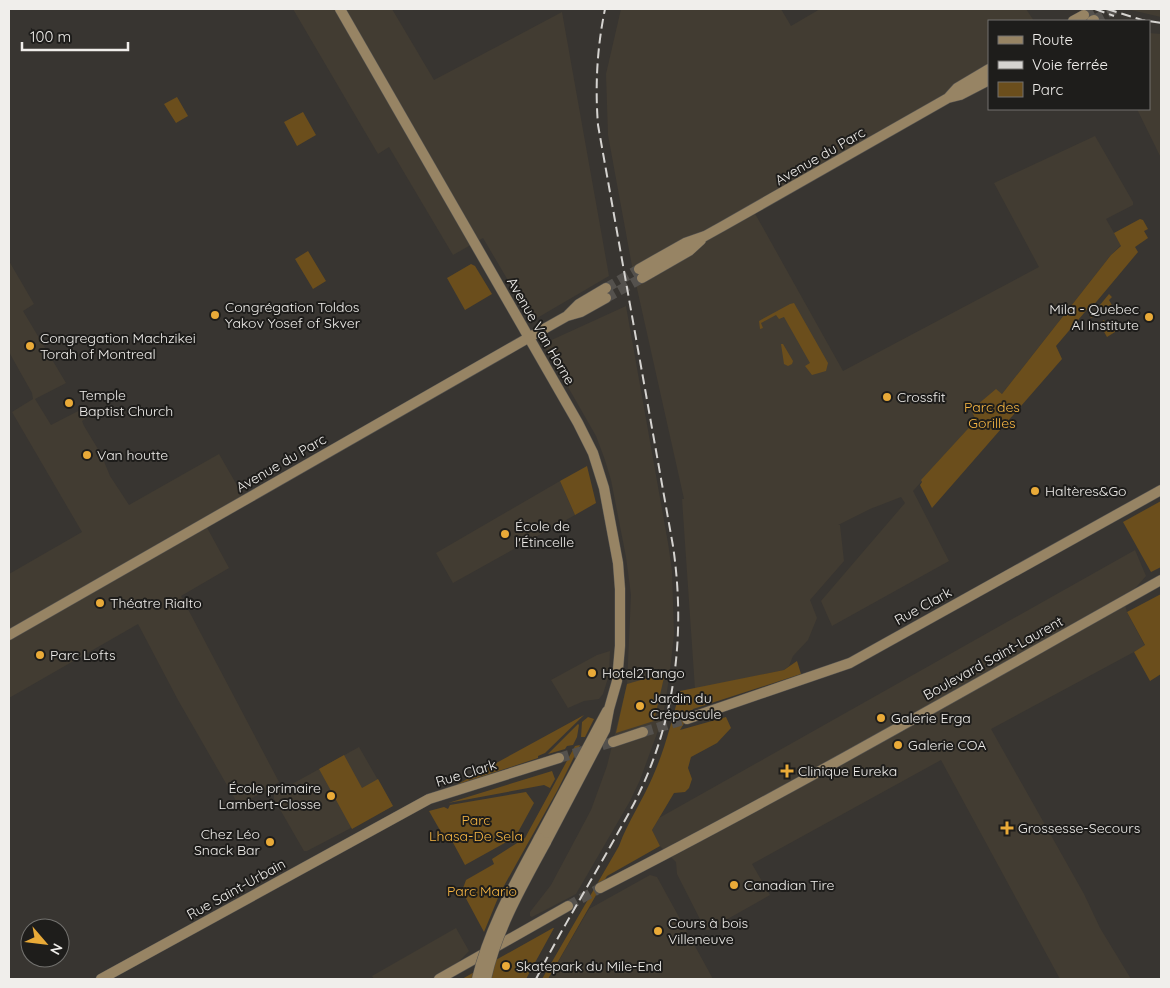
<svg xmlns="http://www.w3.org/2000/svg" width="1170" height="988" font-family="Quicksand,sans-serif">
  <style>
    .built { fill: #423c32 }
    .green { fill: #6b4e1c }
    .lines { fill: none; stroke-linecap: round; stroke-linejoin: round }
    .secondary-tunnel { stroke: #54514d; stroke-width: 10; stroke-dasharray: 10 5; stroke-linecap: butt }
    .secondary-casing { stroke: #555350; stroke-width: 11 }
    .secondary { stroke: #978464; stroke-width: 10 }
    .rail { stroke: #d5d3d0; stroke-width: 2; stroke-dasharray: 10 5; stroke-linecap: butt }
    .secondary-bridge-casing { stroke: #555350; stroke-width: 11; stroke-linecap: butt }
    .secondary-bridge { stroke: #978464; stroke-width: 10 }
    .poi-dot { fill: #e9aa38; stroke: #1e1d1b; stroke-width: 2 }
    .labels { text-anchor: middle; stroke-width: 4; stroke-linejoin: round; paint-order: stroke }
    .street-label { font-size: 14px; fill: #f0eeeb; stroke: #1e1d1b }
    .poi-label { font-size: 14px; fill: #f0eeeb; stroke: #1e1d1b; text-anchor: start }
    .park-label { font-size: 14px; fill: #f8b743; stroke: #1e1d1b }
  </style>
  <rect width="100%" height="100%" fill="#383531"/>
  <!-- built -->
  <path class="built" d="M293,9H392L434,80L562,12L609,276L532,321L483,238L453,255L389,147L378,154Z
    M621,9H781L791,26L820,9H1026L1034,21H989V70L753,210L843,371L1039,267L994,183L1095,136L1133,202V205L1106,219L1121,245L1111,255L1002,394L996,390L971,410L976,420L913,491L949,561L832,626L821,601L905,503L901,497L870,509L838,525H840L844,561L810,600L817,618L808,640L793,656L789,666L784,670L695,689L682,499H684L632,266L608,135L606,74Z
    M1133,9H1161V17L1131,10Z
    M1149,33L1161,34V158L1137,109H1149Z
    M9,261L34,304L23,311L66,383L35,399L51,425L86,407L91,415L82,421L84,426L101,454L110,476L129,505L219,454L246,501L205,524L229,568L181,596L279,782L239,806L178,700L138,624L9,698V574L82,532L12,412L33,399L32,393L9,352Z
    M626,306L668,543L672,571L674,635L669,678L663,717L640,780L630,801L576,894L532,917L530,916V912L551,885L591,810L607,766L627,684L631,595L626,557L611,480L605,460L596,436L544,345L545,343Z
    M560,481L575,515L453,583L436,553Z
    M1135,550L1146,576L1124,601L1127,612L1145,646L991,729L1084,894L1100,928L1131,979H1060L941,760L752,864L770,895L708,930L705,929L677,874L676,862L660,846L652,830L659,818Z
    M610,651L609,675L603,694L599,699L584,701L568,708L551,680L597,655Z
    M359,747L393,806L307,851H304L274,799V794Z
    M650,875L657,877L713,979H548L589,909Z
    M456,928L469,951L442,979H374L372,976Z"/>
  <!-- green -->
  <path class="green" d="M177,97L188,116L176,123L164,104Z
    M303,112L316,135L297,146L284,122Z
    M1140,219L1143,220L1148,229L1144,231L1148,238L1135,247L1138,252L1092,307L1090,306L1056,346L1062,359L932,508L920,485L922,482L921,480L976,420L971,410L996,389L1002,394L1111,255L1121,246L1114,233Z
    M308,251L326,281L313,289L295,259Z
    M471,264L475,266L492,294L465,310L447,278Z
    M1109,294L1112,297L1109,300L1113,307L1091,318L1090,317Z
    M794,303L828,363L826,371L812,375L805,366L810,363L784,317L779,319L776,315L761,323L763,328L760,329L759,321L790,304Z
    M1104,320L1110,331L1114,329L1115,332L1107,337L1099,323Z
    M781,344H783L793,361L792,364L788,366L784,364Z
    M587,466L596,503L575,515L560,481Z
    M1161,501V567L1151,572L1123,522Z
    M1161,594V674L1150,681L1134,652L1145,645L1127,612Z
    M797,661L801,674L693,709L680,730L726,717L731,728L717,743L691,757L688,768L692,779L689,788L685,792L674,793L652,830L660,846L607,876L548,979H542L619,846C628,821 643,800 653,776C665,749 672,720 680,691L784,670Z
    M665,673L654,721L616,733L627,684Z
    M584,715L545,753L538,756V758L456,785Z
    M588,717L594,719L585,737H581L582,722Z
    M578,724L579,725L577,737L573,745L567,746L565,749L548,754Z
    M580,745L557,791L500,893L484,932L462,891L466,880L494,864L492,859L525,838L575,746Z
    M344,755L362,788L378,779L393,806L352,829L319,769Z
    M552,771L555,779L550,788L544,785L448,803Z
    M526,792L534,803L517,834L512,839L465,865L450,837L445,839L429,811L444,807L448,809L450,805Z
    M553,928H554L526,979H462Z"/>
  <g class="lines">
    <!-- secondary-tunnel -->
    <path class="secondary-tunnel" d="M1084,15L1095,9
      M1094,20L1115,9
      M606,288L639,269
      M606,298L642,278
      M643,732L687,719
      M559,758L613,742
      M568,906L600,888"/>
    <!-- secondary casing -->
    <g class="secondary-casing">
      <path id="secondary" d="M340,9L578,423L593,453L604,488L618,563L620,589V646L617,681L609,709L605,730L546,842
        M1073,21L1084,15
        M1092,21L1094,20
        M948,98L960,95L989,80
        M639,269L685,243L705,236L723,226L941,102L948,98L957,88L989,69
        M642,278L689,251L701,240
        M568,315L579,304L606,288
        M9,635L535,334L567,316L581,312L606,298
        M687,719L850,663L1161,490
        M613,742L643,732
        M539,838L607,711
        M600,888C790,791 975,684 1161,580
        M101,979L429,799L559,758
        M439,979L568,906"/>
    </g>
    <!-- secondary -->
    <use href="#secondary" class="secondary"/>
    <!-- rail -->
    <path class="rail" d="M1095,9L1114,16
      M1107,9L1142,20L1161,23
      M536,979C559,934 585,891 610,847C621,827 633,807 642,787C677,710 685,628 673,546L598,125C595,86 597,48 605,9"/>
    <!-- secondary-bridge casing -->
    <g class="secondary-bridge-casing">
      <path id="secondary-bridge" d="M477,979C489,928 515,883 539,838
        M486,979C497,929 522,886 546,842"/>
    </g>
    <!-- secondary-bridge -->
    <use href="#secondary-bridge" class="secondary-bridge"/>
  </g>
  <!-- markers -->
  <g class="poi-dot">
    <circle cx="215" cy="315" r="5"/>
    <circle cx="1149" cy="317" r="5"/>
    <circle cx="30" cy="346" r="5"/>
    <circle cx="887" cy="397" r="5"/>
    <circle cx="69" cy="403" r="5"/>
    <circle cx="87" cy="455" r="5"/>
    <circle cx="1035" cy="491" r="5"/>
    <circle cx="505" cy="534" r="5"/>
    <circle cx="100" cy="603" r="5"/>
    <circle cx="40" cy="655" r="5"/>
    <circle cx="592" cy="673" r="5"/>
    <circle cx="640" cy="706" r="5"/>
    <circle cx="881" cy="718" r="5"/>
    <circle cx="898" cy="745" r="5"/>
    <path d="M784.5 763.5h5v5h5v5h-5v5h-5v-5h-5v-5h5z"/>
    <circle cx="331" cy="796" r="5"/>
    <path d="M1004.5 820.5h5v5h5v5h-5v5h-5v-5h-5v-5h5z"/>
    <circle cx="270" cy="842" r="5"/>
    <circle cx="734" cy="885" r="5"/>
    <circle cx="658" cy="931" r="5"/>
    <circle cx="506" cy="966" r="5"/>
  </g>
  <g class="labels">
    <!-- street labels -->
    <g class="street-label">
      <text transform="translate(820 156) rotate(-30)" y="5">Avenue du Parc</text>
      <text transform="translate(541 331) rotate(60)" y="5">Avenue Van Horne</text>
      <text transform="translate(281 463) rotate(-30)" y="5">Avenue du Parc</text>
      <text transform="translate(923 606) rotate(-29)" y="5">Rue Clark</text>
      <text transform="translate(993 658) rotate(-29)" y="5">Boulevard Saint-Laurent</text>
      <text transform="translate(466 773) rotate(-17)" y="5">Rue Clark</text>
      <text transform="translate(236 889) rotate(-29)" y="5">Rue Saint-Urbain</text>
    </g>
    <!-- poi labels -->
    <g class="poi-label">
      <text x="225" y="312">Congrégation Toldos<tspan x="225" dy="16">Yakov Yosef of Skver</tspan></text>
      <text x="1139" y="314" text-anchor="end">Mila - Quebec<tspan x="1139" dy="16">AI Institute</tspan></text>
      <text x="40" y="343">Congregation Machzikei<tspan x="40" dy="16">Torah of Montreal</tspan></text>
      <text x="79" y="400">Temple<tspan x="79" dy="16">Baptist Church</tspan></text>
      <text x="897" y="402">Crossfit</text>
      <text x="97" y="460">Van houtte</text>
      <text x="1045" y="496">Haltères&amp;Go</text>
      <text x="515" y="531">École de<tspan x="515" dy="16">l'Étincelle</tspan></text>
      <text x="110" y="608">Théatre Rialto</text>
      <text x="50" y="660">Parc Lofts</text>
      <text x="602" y="678">Hotel2Tango</text>
      <text x="650" y="703">Jardin du<tspan x="650" dy="16">Crépuscule</tspan></text>
      <text x="891" y="723">Galerie Erga</text>
      <text x="908" y="750">Galerie COA</text>
      <text x="798" y="776">Clinique Eureka</text>
      <text x="321" y="793" text-anchor="end">École primaire<tspan x="321" dy="16">Lambert-Closse</tspan></text>
      <text x="1018" y="833">Grossesse-Secours</text>
      <text x="260" y="839" text-anchor="end">Chez Léo<tspan x="260" dy="16">Snack Bar</tspan></text>
      <text x="744" y="890">Canadian Tire</text>
      <text x="668" y="928">Cours à bois<tspan x="668" dy="16">Villeneuve</tspan></text>
      <text x="516" y="971">Skatepark du Mile-End</text>
    </g>
    <!-- park labels -->
    <g class="park-label">
      <text x="992" y="412">Parc des<tspan x="992" dy="16">Gorilles</tspan></text>
      <text x="476" y="825">Parc<tspan x="476" dy="16">Lhasa-De Sela</tspan></text>
      <text x="482" y="896">Parc Mario</text>
    </g>
  </g>
  <!-- border -->
  <rect width="1170" height="988" fill="none" stroke="#f0eeeb" stroke-width="20"/>
  <!-- legend -->
  <rect x="988" y="20" width="162" height="90" fill="#1e1d1b" stroke="#72716e"/>
  <rect x="998" y="36" width="25" height="8" fill="#978464" stroke="#72716e"/>
  <text x="1032" y="45" font-size="15" fill="#f0eeeb">Route</text>
  <rect x="998" y="61" width="25" height="8" fill="#d5d3d0" stroke="#72716e"/>
  <text x="1032" y="70" font-size="15" fill="#f0eeeb">Voie ferrée</text>
  <rect x="998" y="82" width="25" height="15" fill="#6b4e1c" stroke="#72716e"/>
  <text x="1032" y="95" font-size="15" fill="#f0eeeb">Parc</text>
  <!-- north arrow -->
  <g transform="translate(45 943) rotate(118)"><circle r="24" fill="#1e1d1b" stroke="#72716e"/>
  <path d="M0-4L9 19L0 12L-9 19Z" fill="#e9aa38"/>
  <text y="-8" font-size="14" font-weight="bold" text-anchor="middle" fill="#f0eeeb">N</text>
  </g>
  <!-- scale -->
  <path d="M22 42v8h106v-8" fill="none" stroke="#f0eeeb" stroke-width="2.5"/>
  <text x="30" y="42" font-size="15" fill="#f0eeeb" stroke="#1e1d1b" stroke-width="4" paint-order="stroke">100 m</text>
</svg>
